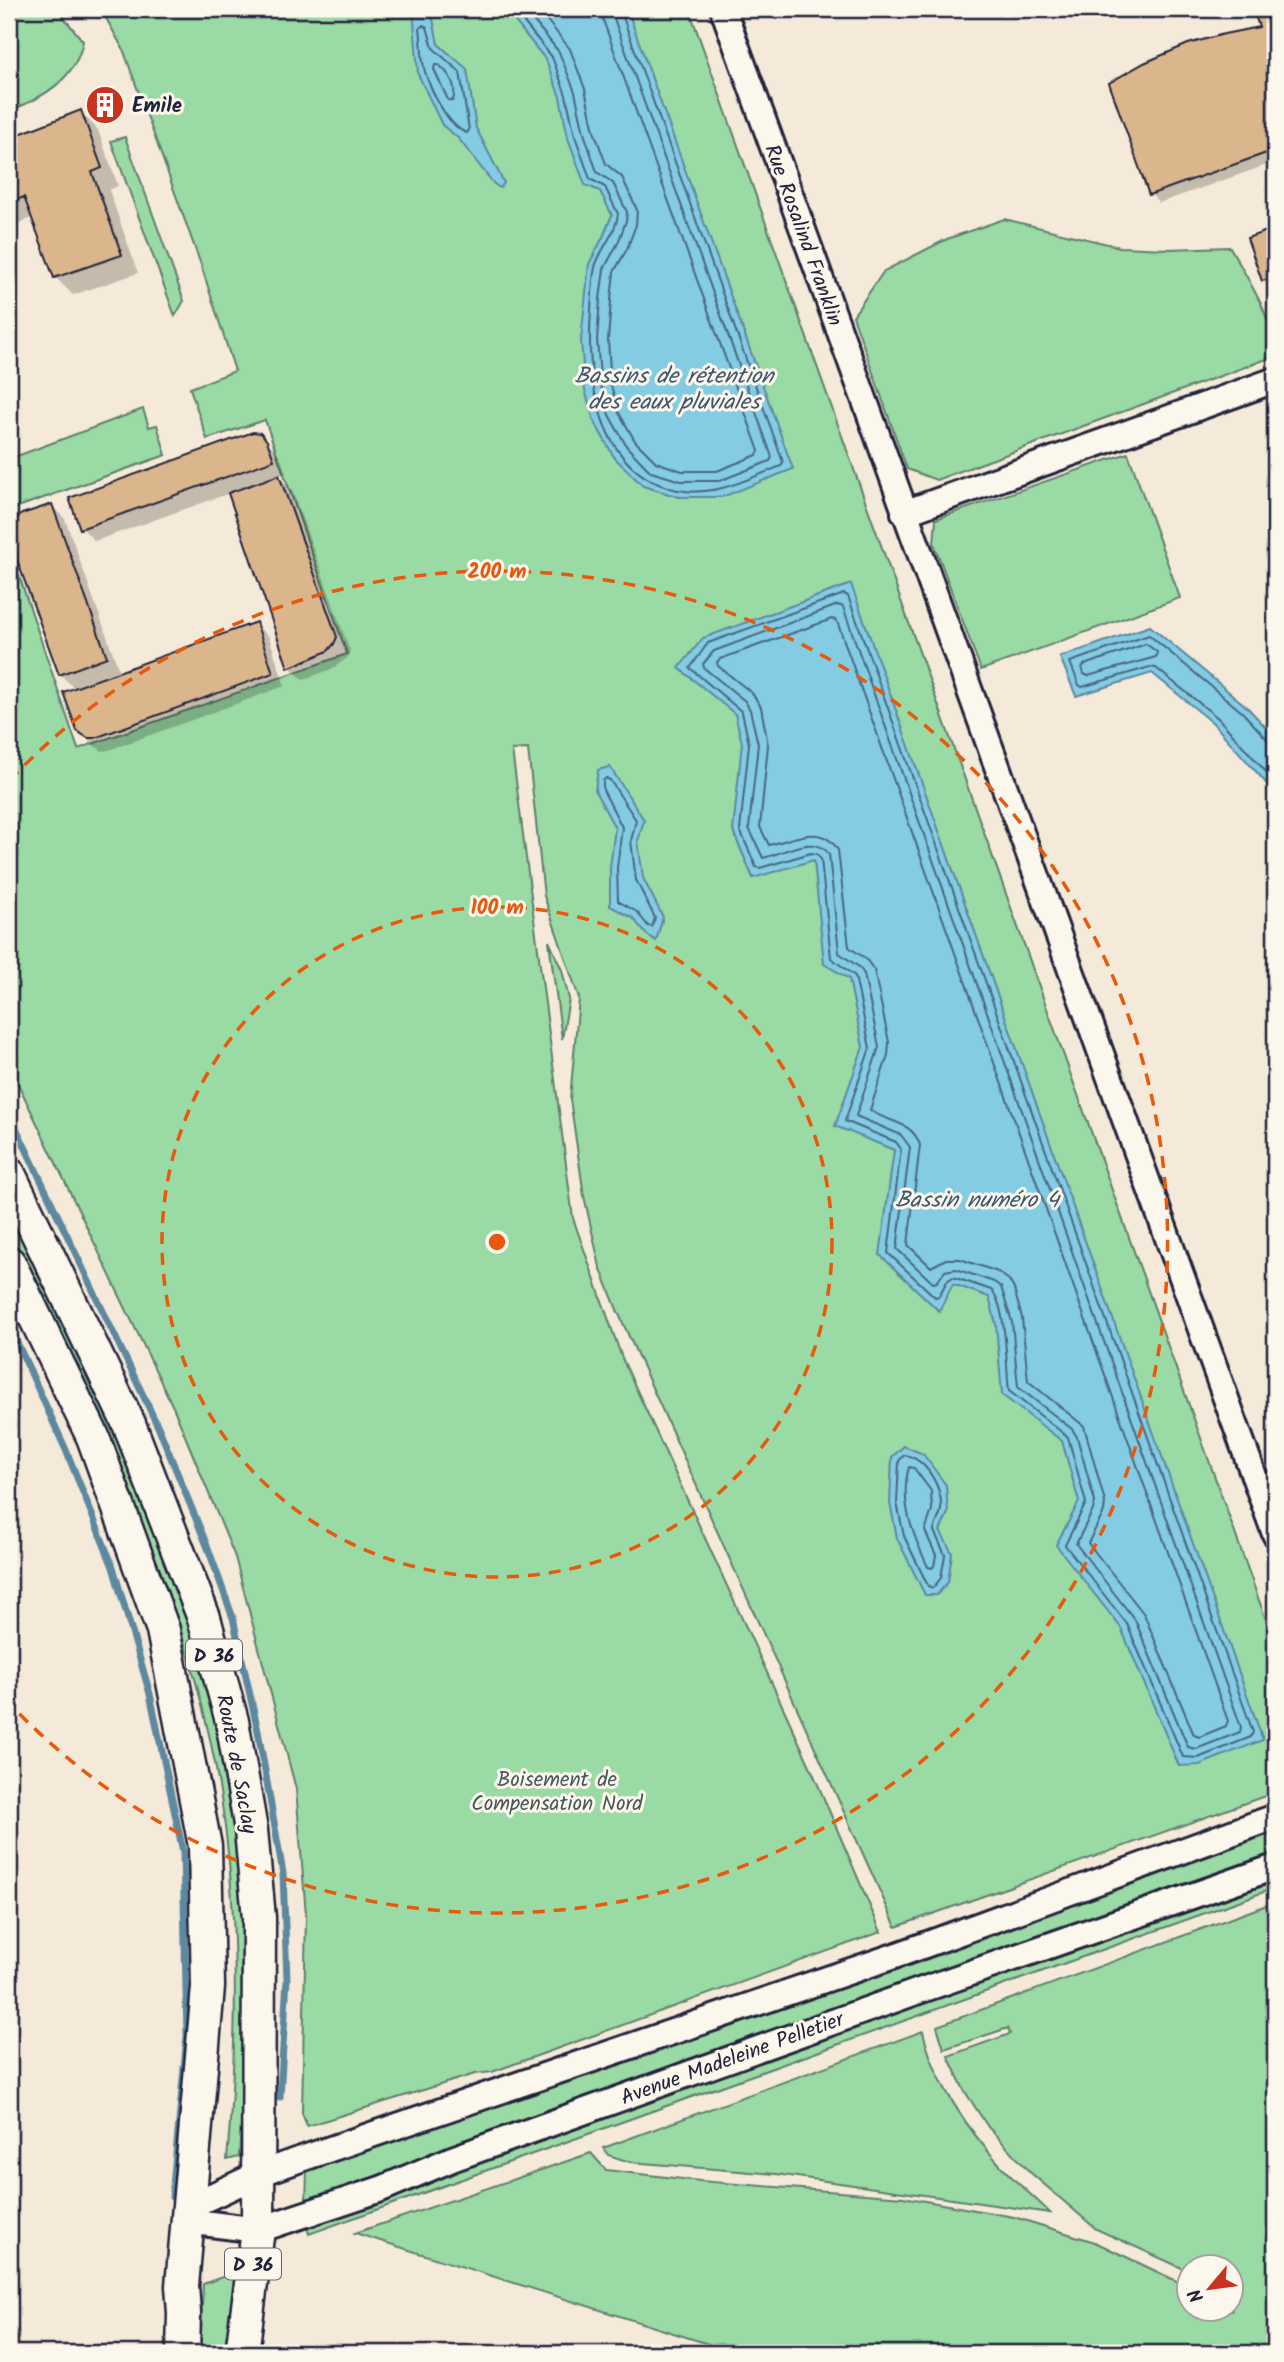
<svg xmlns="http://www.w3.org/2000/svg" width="1284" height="2362" font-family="Kalam,sans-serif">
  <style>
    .green { fill: #9adaa4; stroke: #5e7e70; stroke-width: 2 }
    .water { fill: #83cce4; stroke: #5c88a0; stroke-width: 2 }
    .shadow { fill: #0003 }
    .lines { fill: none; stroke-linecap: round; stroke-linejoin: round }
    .shore { stroke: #49667f; stroke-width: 2 }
    .stream { stroke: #5c88a0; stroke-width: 7 }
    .building { fill: #dbb68c; stroke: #22223b; stroke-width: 2 }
    .minor-casing { stroke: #22223b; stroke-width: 30 }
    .major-casing { stroke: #22223b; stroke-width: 37 }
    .minor { stroke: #fbf7ec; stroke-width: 24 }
    .major { stroke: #fbf7ec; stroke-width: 32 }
    .ring { fill: none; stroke: #e8590c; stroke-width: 3.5; stroke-dasharray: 12 9 }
    .labels { text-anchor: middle; stroke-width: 6; stroke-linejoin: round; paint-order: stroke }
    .shield { fill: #fbf7ec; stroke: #636270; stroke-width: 2 }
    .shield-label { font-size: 19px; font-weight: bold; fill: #22223b }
    .poi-label { font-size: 21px; font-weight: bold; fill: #22223b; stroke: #fbf7ec; text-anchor: start }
    .street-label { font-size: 21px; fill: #22223b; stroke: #fbf7ec }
    .park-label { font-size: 21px; fill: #46595a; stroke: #fbf7ec }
    .water-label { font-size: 23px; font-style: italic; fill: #3f556e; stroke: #fbf7ec }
    .centre { fill: #e8590c; stroke: #fbf7ec; stroke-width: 3.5 }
    .ring-label { font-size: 21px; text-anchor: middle; font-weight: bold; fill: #e8590c; stroke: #fbf7ec; stroke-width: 6; stroke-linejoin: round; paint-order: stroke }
  </style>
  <rect width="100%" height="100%" fill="#f5ead9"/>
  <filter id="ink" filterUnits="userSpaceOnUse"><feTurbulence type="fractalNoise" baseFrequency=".0143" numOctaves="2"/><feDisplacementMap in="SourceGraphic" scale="14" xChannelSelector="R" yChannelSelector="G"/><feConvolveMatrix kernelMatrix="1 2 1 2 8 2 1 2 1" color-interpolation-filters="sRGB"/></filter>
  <g filter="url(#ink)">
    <!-- green -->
    <path class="green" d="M9,9H57L83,41C76,79 43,98 9,111Z
      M101,9H689L1275,1645V1780L1267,1784L1271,1794L896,1927L618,1312L600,1267L584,1196L570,1099L579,998L544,896L528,749L512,750L573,1218L622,1358L810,1766L881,1932L492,2072L475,2074L307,2126L302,2113L306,1915L296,1789L235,1557L174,1409L9,1065V546L78,749L347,654L265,420L207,439L190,388L235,371L201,265L123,49Z
      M125,137L184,301L175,316L111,141Z
      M1004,219L1120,247L1167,249L1230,247C1247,278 1275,320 1275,356L936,480L907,469L853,316L884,271L947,239Z
      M143,409L149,427L157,425L166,455L9,510V459Z
      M1128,453L1180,598L981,670L934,544L936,519Z
      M549,941L562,970L569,999L562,1039Z
      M9,1205L84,1361L143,1491L207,1673L230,1776L247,1932L244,2079L239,2157L227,2160C239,2021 240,1876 210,1739C171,1561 87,1397 9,1234Z
      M1275,1827V1854L306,2201L307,2171Z
      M1275,1876V1888L309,2234L306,2224Z
      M1275,1902V2353H737L355,2233L591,2153L606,2170L700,2181L903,2197L1014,2217L1095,2242L1189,2287L1190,2310H1232V2268H1190L1189,2277L1182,2268L1096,2229L1031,2173L988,2127L964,2090L948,2056L1010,2034L1008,2028L944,2049L937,2026Z
      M923,2031C933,2080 969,2131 1002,2167C1017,2184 1035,2197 1050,2213L776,2174L630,2162L608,2155L603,2148Z
      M236,2272L226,2353H200L203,2284Z"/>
    <!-- water -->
    <path class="water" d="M413,9H431L438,44L467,69L476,128L504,183L500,188L494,184L458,138L442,125L418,74Z
      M505,9H627L793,469L722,497H679L643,486L614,457L594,421L585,390L581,340L589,264L603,237L612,215L600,191L585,185L568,138L560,97L546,60Z
      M851,584L1263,1740L1199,1765L1179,1766L1121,1628L1056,1545L1079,1502L1062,1441L1002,1395L996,1324L989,1297L953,1284L939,1311L880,1255L894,1150L835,1126L863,1047L849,979L824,964L814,860L753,878L733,831L742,743L735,714L679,668L703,638Z
      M1150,626L1247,707L1275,737V793L1213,723L1152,673L1076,696L1060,657Z
      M610,767L644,820L638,841L643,878L663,917L656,941L646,934L633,918L610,906V868L615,828L595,791L598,770Z
      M904,1446L923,1454L946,1485L948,1513L940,1531L952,1553L948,1582L937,1595H925L897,1538L890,1503L892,1457Z"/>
    <!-- shadow -->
    <path class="shadow" d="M1255,9H1275V162L1159,203L1151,194L1262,29Z
      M107,101L113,111L109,113L103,103Z
      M81,112L98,130L118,186L109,190L138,273L73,295L55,277L34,217L9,227V140Z
      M1275,230V293L1263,280L1249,239Z
      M261,435L280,456L286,473L279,476L292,490L350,651L347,658L334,668L303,680L290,667L230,493L95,541L82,528Z
      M52,506L65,519L120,673L255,624L269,637L285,686L109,750L102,751L92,744L78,730L75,689L60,674Z"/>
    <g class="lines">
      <!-- shore -->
      <path class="shore" d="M513,9L552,57L566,95L575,136L590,179L605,187L618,214C616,234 600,249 595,267C592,281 592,296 591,310C586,378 597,473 678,490C715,497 748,479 781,466L783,462L620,9
        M524,9L559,52L575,92L584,133L597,172L613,183L627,212L626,221L618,243L604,269L600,299L597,340L601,387L609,415L627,447L651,472L681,481H719L770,461L772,457L613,16L612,9
        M538,9L570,49L585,89L594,131L606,164L622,177L637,210L636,225L627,249L614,272L611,300L608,340L611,385L618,411L635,441L656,462L682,471H717L757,455L759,451L603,20L601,9
        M423,25L427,27L433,48L460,72L469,130L467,133C448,127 431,91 425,72C421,59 422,42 420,28Z
        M435,65H439C451,75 457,87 453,101L448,100L434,69Z
        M844,594L848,596L1253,1732L1251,1737L1198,1758L1183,1757L1127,1624L1065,1545L1086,1503L1068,1437L1009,1391C1006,1369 1007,1304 991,1290L953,1277L947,1281L939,1296L935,1297L888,1253L901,1149L896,1142L845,1121L870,1048L855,976L831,958L821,859L817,854L811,853L760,868L756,867L740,830L749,744L742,712L690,668L708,643Z
        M838,605L843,607L1241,1727L1240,1732L1196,1749L1188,1747L1135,1620L1076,1544L1093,1510L1095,1502L1077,1437L1072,1429L1018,1387L1012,1322L1001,1287L994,1282L956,1269L945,1271L937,1282L933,1283L897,1249L910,1147L901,1135L856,1116L879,1047L864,974L859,967L839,953L829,854C814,833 782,854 763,858L749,828L758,744L750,710L745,701L704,668L703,664L714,651Z
        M832,619L837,621L1228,1721L1226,1726L1199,1737L1194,1735L1144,1614L1088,1543L1104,1512L1105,1502L1084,1426L1028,1381L1022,1318L1014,1289L1009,1280L998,1272L960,1259H946L931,1267L908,1245L920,1145C912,1120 887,1123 870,1110L888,1055L889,1042L874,970L866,959L849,947L838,850C821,822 793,840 769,845L760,827L768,745L761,707L752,693L718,666L717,662L720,659Z
        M1146,644L1157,652L1156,657L1088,676L1084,674L1082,668L1084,665Z
        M1275,742L1268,740L1242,712L1149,635L1070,662L1079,685L1082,687L1150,667L1156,668L1218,718L1275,782
        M606,778L610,780L636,820L631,841L636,880L655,918L652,927L648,926L637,912L618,901L617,868L622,827L603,790V781Z
        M904,1455C926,1458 943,1488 941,1510C940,1517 935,1524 934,1531L945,1555L941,1578L933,1588L928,1586L904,1536L897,1503L899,1461Z
        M909,1467L914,1468L931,1491L932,1510L925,1531L936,1555L934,1566L932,1568L928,1567C913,1535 899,1502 909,1467Z"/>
      <!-- stream -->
      <path class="stream" d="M9,1113L160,1431L208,1548L233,1618L258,1731L283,1873L287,1979L280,2097
        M9,1325L66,1450L113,1567L150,1694L183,1852L187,2036L172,2197"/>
    </g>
    <!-- building -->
    <path class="building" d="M1253,9H1275V150L1149,195L1109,83L1144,63L1188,44L1224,34L1259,27Z
      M81,110L102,168L92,172L122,255L54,278L24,197L9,203V138Z
      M1275,228V277L1262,281L1247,238Z
      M253,432L261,433L267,441L274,460L80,529L69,498Z
      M279,475L337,637L334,644L328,651L288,668L228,493Z
      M52,504L107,657L59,675L9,538L10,528L14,520L22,514Z
      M256,622L273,673L95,738H88L77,731L63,692Z"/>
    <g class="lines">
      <!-- minor casing -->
      <g class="minor-casing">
        <path id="minor" d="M723,9L1275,1534
          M904,513L1275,380
          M188,2207L259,2174L298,2160L903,1953L1275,1817
          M187,2221L258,2230L381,2189L452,2159L919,1991L1275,1867"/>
      </g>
      <!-- major casing -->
      <g class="major-casing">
        <path id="major" d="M9,1174L129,1424L204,1618L232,1721L251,1830L259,1918L258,2230L242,2353
          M9,1263L93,1437L163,1630L205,1846L208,1987L182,2286L184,2313L183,2353"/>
      </g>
      <!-- minor -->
      <use href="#minor" class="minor"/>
      <!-- major -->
      <use href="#major" class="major"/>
    </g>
  </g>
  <!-- distance rings -->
  <g class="ring">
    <circle cx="497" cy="1242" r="335"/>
    <path d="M10 780A671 671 0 1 1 10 1704"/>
  </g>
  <!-- icons -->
  <defs>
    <g id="building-disc" transform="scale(2.0125)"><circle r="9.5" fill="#c8321e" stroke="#fbf7ec"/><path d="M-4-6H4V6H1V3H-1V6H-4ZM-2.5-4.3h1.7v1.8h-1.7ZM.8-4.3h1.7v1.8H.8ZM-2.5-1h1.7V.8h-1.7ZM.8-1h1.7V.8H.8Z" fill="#fff"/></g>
  </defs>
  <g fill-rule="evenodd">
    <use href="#building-disc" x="105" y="105"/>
  </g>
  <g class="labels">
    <!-- shield labels -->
    <g class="shield">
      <rect x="186" y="1639.5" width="56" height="31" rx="5"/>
      <rect x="225" y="2248.5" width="56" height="31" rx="5"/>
    </g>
    <g class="shield-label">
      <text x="214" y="1662">D 36</text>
      <text x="253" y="2271">D 36</text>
    </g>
    <!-- poi labels -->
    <g class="poi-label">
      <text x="132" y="112">Emile</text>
    </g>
    <!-- street labels -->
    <g class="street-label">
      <text transform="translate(804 235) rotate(70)" y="7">Rue Rosalind Franklin</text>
      <text transform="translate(237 1764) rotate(79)" y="7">Route de Saclay</text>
      <text transform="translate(732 2058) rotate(-20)" y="7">Avenue Madeleine Pelletier</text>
    </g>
    <!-- park labels -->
    <g class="park-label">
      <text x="557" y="1786">Boisement de<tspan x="557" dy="24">Compensation Nord</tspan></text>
    </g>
    <!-- water labels -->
    <g class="water-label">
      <text x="674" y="383">Bassins de rétention<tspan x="674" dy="26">des eaux pluviales</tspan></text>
      <text x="977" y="1207">Bassin numéro 4</text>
    </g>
  </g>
  <circle cx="497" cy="1242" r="10" class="centre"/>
  <g class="ring-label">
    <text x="497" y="578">200 m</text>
    <text x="497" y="914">100 m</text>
  </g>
  <!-- margin -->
  <rect width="1284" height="2362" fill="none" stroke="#fbf7ec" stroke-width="35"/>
  <rect x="18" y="18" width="1249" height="2327" fill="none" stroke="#22223b" stroke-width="2.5" filter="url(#ink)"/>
  <!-- north arrow -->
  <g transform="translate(1210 2288) rotate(241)"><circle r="33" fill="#fbf7ec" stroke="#a4a2a5" stroke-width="2"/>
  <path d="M0-5L12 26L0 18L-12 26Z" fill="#c8321e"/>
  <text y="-10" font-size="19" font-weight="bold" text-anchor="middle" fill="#22223b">N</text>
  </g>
</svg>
